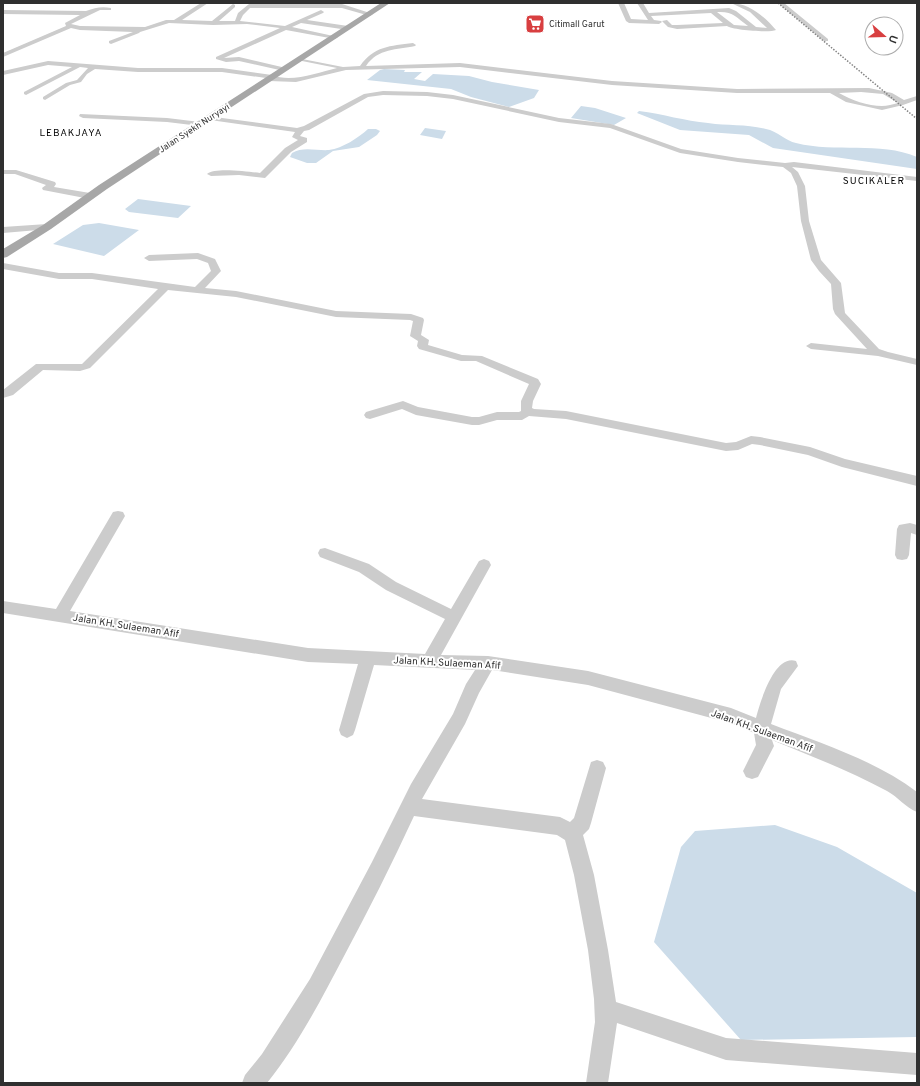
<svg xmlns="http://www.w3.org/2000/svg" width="920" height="1086" font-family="Overpass,sans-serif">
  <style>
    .water { fill: #ccdce9 }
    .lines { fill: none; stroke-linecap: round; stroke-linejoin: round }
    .minor { fill: #ccc; fill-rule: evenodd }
    .major { fill: #a7a7a7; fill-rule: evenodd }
    .rail { stroke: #848484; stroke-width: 1.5; stroke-dasharray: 1.5 1.5; stroke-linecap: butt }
    .labels { text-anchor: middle; stroke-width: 4; stroke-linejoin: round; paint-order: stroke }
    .far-poi-label { font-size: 9px; fill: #2f2f2f; stroke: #fff; text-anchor: start }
    .far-street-label { font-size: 9px; fill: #2f2f2f; stroke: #fff }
    .far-quarter-label { font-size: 10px; letter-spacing: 1px; fill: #000; stroke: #fff }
    .street-label { font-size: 10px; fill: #2f2f2f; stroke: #fff }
  </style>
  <rect width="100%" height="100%" fill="#fff"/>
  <!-- water -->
  <path class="water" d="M384,69L405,70L404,72H422L414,79L425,81L433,74L469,76L492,82L539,90L534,98L509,107L471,97L451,89L367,80L380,70Z
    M581,106L595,108L626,118L614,125L571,118Z
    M639,111C663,114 685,121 708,123C728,126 747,124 766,129C777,131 786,141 796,143C836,153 879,141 917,157V169L773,148L749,135L680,130L637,113Z
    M425,128L446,131L442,139L420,135Z
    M368,129H376L380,131L377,135L359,147L333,151L316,163H307L290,157L292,153C303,146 317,151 329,150C343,148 358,138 368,129Z
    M138,199L191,206L178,218L129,212L125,209Z
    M99,223L139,230L104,256L53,244L83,225Z
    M775,825L837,847L917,893V1037L741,1040L654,942L681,847L695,831Z"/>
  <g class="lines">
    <!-- minor -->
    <path class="minor" d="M201,3H208L182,20L212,21L233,4L235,5V7L219,21H235L238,13L249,4H342L373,14L370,16L342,8H250L243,15L240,21L285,26L321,10L324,12L323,13L307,20L348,26L351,28L348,30L301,23L292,27L338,37L335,39L286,30L224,58L239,57L286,68V70L284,71L239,61L226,62L216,59V57L280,28L247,24L213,25L169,23L140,32L139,33L111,44L109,43V41L133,32L80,30L71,28L3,57V53L66,26L65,23L80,15L3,14V10L86,11C95,8 101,6 111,8V10H100L71,24L80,26L145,27L166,20H174Z
      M618,3H624L631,19L648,20L637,3H643L649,13L729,8L736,11L756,27L767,28L750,12L731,3C749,3 765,17 776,30C770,33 732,30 727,26L677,29L668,27L662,21L667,20L672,25H677L723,23L711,13L651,16L654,20L661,21L662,22L659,24L629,23L626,21ZM717,12C733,11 736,17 748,26L734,25Z
      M778,3H784L828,39V41H824Z
      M413,43L416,45L415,46C397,50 378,48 366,66L460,63L612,81L737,89L869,88L892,93L904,100L917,96V100L903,105L882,110L846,102L830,93H737L612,85L460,67L346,70L296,82L269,81L267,80L266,78L222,72H138L95,69L87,74L81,82L70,85L45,100L43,99V97L66,83L77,80L88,68L80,67L26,95L24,94V92L72,67L48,65L3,75V71L48,61L138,68H222L272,75C291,83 317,73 337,68L297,60V58L343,67L360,66C374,46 390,46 413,43ZM861,92L883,94L898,103C893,104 887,106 882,106C868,106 851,100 839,93Z
      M383,91L427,92L453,95L559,118L611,124L681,149L738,158L785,163L794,162L917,177V181L792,167L798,172L805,186L809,221L821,260L841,283L845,313L879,349L888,352L917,359V365L878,356L811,349L806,346L811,343L867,349L835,314L833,309L831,284L819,271L811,260L801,221L797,186L791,173L783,167L738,162L680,153L610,128L559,122L453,99L427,96L383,95L368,97L309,130L304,131L300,136L307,138V142L291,152L265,178L239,175L211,176L207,174C215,167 249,172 260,173L285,148L298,140L292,137L295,132L210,120L206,118L207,116L297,128L304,126L364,94Z
      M80,114L167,118L200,122L204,124L200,126L167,122L83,118L79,116Z
      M3,170H16L55,182L56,184L54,187L90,193L94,196L90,199L43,190L42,188L46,185L15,174H3Z
      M47,224L52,227L50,229L3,233V227Z
      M198,253L215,259L221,271L205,288L236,291L336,311L411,314L423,318L424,320L421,335L429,340L428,345L462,355L482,356L538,379L541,384L533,401L532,408L534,409L566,411L726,443L736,442L751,436L760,437L810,447L845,459L917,476V486L842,467L808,455L760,445L752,444L738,450L726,451L566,419L529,416L522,420H497L479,425H472L416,415L402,409L370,419L366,418L364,415L366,412L403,401L418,407L472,417H479L497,412H519L521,411V401L529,384L476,361H461L419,349L417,346L418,341L410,336L413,321L410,320L336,317L236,297L168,290L90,368L80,371L43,370L13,395L3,398V390L36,364H82L158,289L92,279H59L3,269V263L59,273H92L195,287L211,271L208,263L197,259L149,261L144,258L149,255Z
      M118,511L123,512L125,516L70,611L308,648L425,654L445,619L386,590L359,572L320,557L318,553L320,549L325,548L369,564L396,582L451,609L479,561L484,559L489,561L491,565L441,655L488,656L588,671L731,708L756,718C760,703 774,654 796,661L798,666L781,689L771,724C820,743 875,760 917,792V812C905,807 898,797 887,791C850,771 811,756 772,740L774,746L758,777L752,779L746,777L743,771L756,745L754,733L730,723L588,685L492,670L479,693L465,724L422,799L560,817L570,822L574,818L591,762L597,760L603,762L606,768L591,823L589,829L583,835L594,875L608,950L616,1002L726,1038L917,1053V1075L726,1060L617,1023L608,1083H586L595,1022L594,999L588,950L574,875L565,840L557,835L414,816C392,864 368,911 343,958C321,1000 297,1046 267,1083H242L245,1075L262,1054L310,979L372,862L411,784L453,714L466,684L475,670L374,665L355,730L353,735L347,738L341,735L339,730L358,664L308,662L3,613V601L56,609L113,512Z
      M910,523L917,525V535L911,533L909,555L907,559L902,560L897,559L895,555L897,529L899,525Z"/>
    <!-- major -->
    <path class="major" d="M381,3H390L107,189L51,229L7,257L3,258V249L43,225L99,185Z"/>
    <!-- rail -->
    <path class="rail" d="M778,3L917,119"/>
  </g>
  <!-- icons -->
  <defs>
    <g id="supermarket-square" transform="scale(1)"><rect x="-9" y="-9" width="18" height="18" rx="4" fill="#d83f40" stroke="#fff"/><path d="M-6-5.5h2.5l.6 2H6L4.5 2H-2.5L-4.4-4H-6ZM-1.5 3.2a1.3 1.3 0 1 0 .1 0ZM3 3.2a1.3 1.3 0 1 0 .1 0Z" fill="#fff"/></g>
  </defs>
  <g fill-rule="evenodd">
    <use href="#supermarket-square" x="535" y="24"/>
  </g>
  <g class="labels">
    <!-- far-poi labels -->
    <g class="far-poi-label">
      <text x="549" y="27">Citimall Garut</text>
    </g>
    <!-- far-street labels -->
    <g class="far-street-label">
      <text transform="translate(194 128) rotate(-33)" y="3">Jalan Syekh Nuryayi</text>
    </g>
    <!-- far-quarter labels -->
    <g class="far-quarter-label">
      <text x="71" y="136">LEBAKJAYA</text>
      <text x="874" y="184">SUCIKALER</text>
    </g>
    <!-- street labels -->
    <g class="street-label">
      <text transform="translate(126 625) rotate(9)" y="4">Jalan KH. Sulaeman Afif</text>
      <text transform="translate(447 662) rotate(3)" y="4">Jalan KH. Sulaeman Afif</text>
      <text transform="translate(762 730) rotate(20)" y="4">Jalan KH. Sulaeman Afif</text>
    </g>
  </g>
  <!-- border -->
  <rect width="920" height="1086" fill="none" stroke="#2f2f2f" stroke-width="8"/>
  <!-- north arrow -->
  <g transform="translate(884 36) rotate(110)"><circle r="19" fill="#ffffff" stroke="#acacac"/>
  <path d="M0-3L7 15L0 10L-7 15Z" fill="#d83f40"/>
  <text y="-6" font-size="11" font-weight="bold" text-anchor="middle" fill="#2f2f2f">U</text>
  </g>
</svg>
